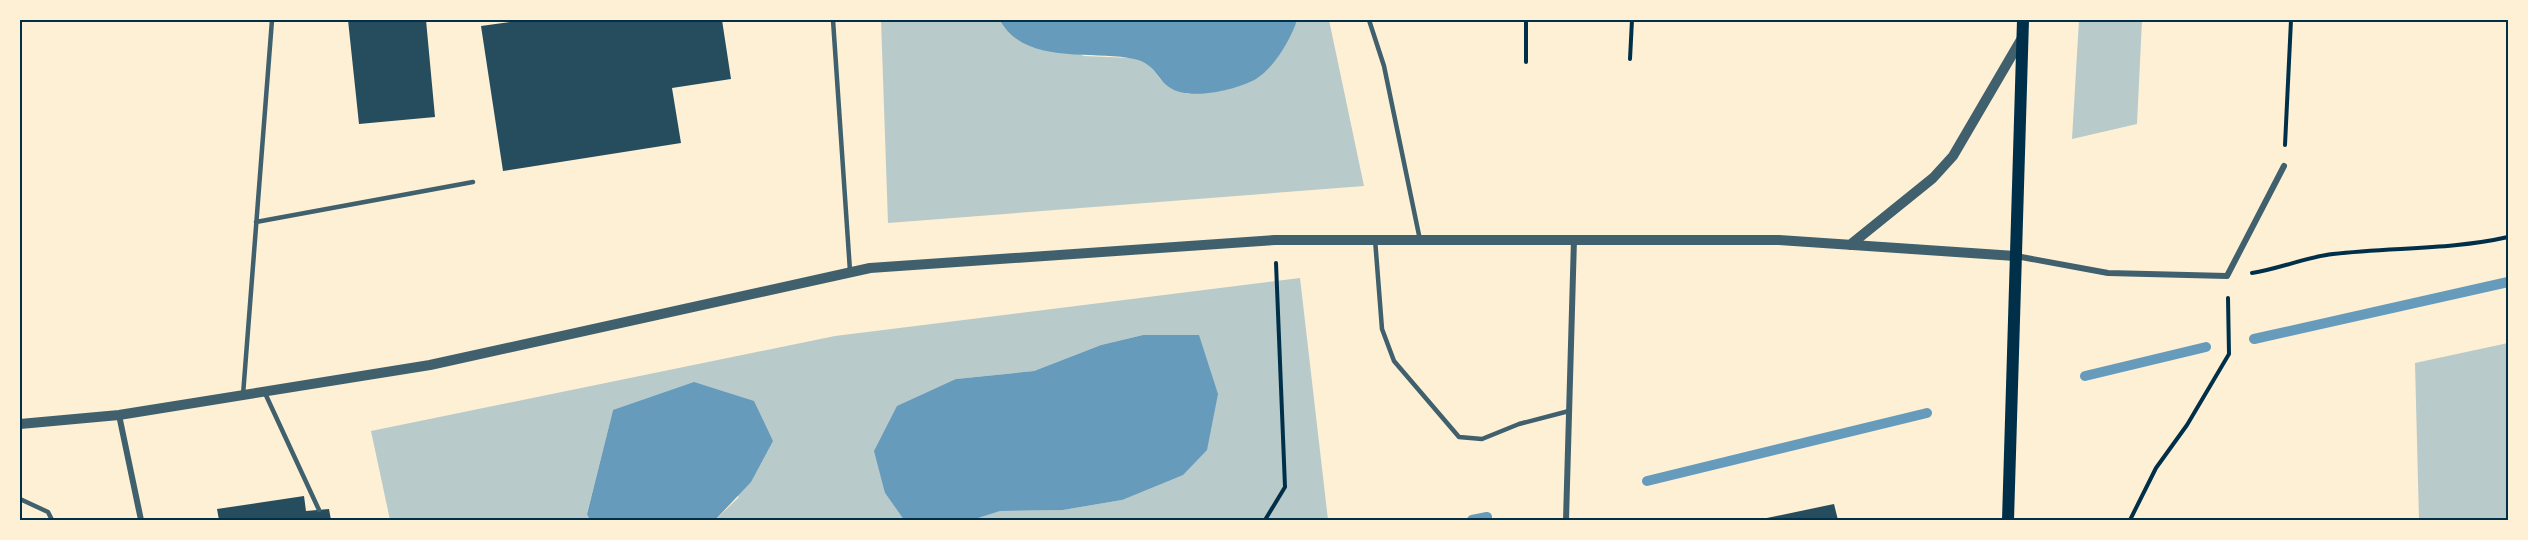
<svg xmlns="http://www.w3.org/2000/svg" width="2528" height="540" font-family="Inter,sans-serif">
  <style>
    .green { fill: #b9caca }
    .water { fill: #669bbc }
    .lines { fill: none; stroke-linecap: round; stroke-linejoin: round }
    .stream { stroke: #669bbc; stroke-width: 10 }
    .building { fill: #264d5e }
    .path { stroke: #003049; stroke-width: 4 }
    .service { stroke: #3f606c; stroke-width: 4.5 }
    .minor { stroke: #3f606c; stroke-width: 6 }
    .tertiary { stroke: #3f606c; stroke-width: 10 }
    .secondary { stroke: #003049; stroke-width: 12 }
    .neatline { fill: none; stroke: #003049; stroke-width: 2 }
  </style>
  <rect width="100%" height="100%" fill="#fdf0d5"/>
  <!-- green -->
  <path class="green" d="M881,20H1000L1002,23L1084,56L1132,58L1148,63L1160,79L1172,89L1188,94L1283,49L1297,20H1329L1364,186L888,223Z
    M2079,20H2142L2137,124L2072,139Z
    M1300,278L1328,520H972L999,511L1063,510L1122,500L1143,335L1101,345L1034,371L956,379L885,493L904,520H715L739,497L613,410L587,513L590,520H390L371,431L835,336Z
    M2508,343V520H2419L2415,363Z"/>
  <!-- water -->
  <path class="water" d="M1000,20H1297C1291,39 1274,68 1256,79C1236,90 1193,100 1172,89C1155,79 1157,64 1134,59C1094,50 1024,66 1000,20Z
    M1143,335H1199L1218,394L1207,450L1183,475L1122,500L1063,510L1000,511L972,520H904L885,493L874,451L897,406L956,379L1034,371L1101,345Z
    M694,382L754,401L773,441L751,482L715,520H590L587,514L613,410Z"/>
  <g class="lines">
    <!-- stream -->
    <path class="stream" d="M2254,339L2508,282
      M2085,376L2206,347
      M1647,481L1927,413
      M1472,520L1487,517"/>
  </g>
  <!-- building -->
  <path class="building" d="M348,20H426L435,117L359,124Z
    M525,20H722L731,79L672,88L681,143L503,171L481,26Z
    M304,496L306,511L329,509L331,520H219L217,509Z
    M1834,504L1838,520H1763L1762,519Z"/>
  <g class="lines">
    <!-- path -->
    <path class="path" d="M1526,20V62
      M1630,59L1632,20
      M2285,145L2291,20
      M2252,273C2279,269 2306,257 2333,254C2392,247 2451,250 2508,237
      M1265,520L1285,487L1276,263
      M2130,520L2156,468L2187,425L2229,354L2228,298"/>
    <!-- service -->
    <path class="service" d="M833,20L850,271
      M1369,20L1384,66L1420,240
      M256,222L473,182
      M1375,239L1382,329L1394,361L1459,437L1482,439L1519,424L1569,411
      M264,391L319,510
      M243,395L272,20
      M20,499L48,512L52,520"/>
    <!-- minor -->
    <path class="minor" d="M2016,256L2108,273L2227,276L2284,166
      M119,415L141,520
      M1566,520L1574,239"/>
    <!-- tertiary -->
    <path class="tertiary" d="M1850,245L1933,178L1953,156L2022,38
      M20,424L119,415L430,365L870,268L1275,240H1779L2015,256"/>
    <!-- secondary -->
    <path class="secondary" d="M2008,520L2023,20"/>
  </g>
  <!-- border -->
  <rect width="2528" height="540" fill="none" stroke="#fdf0d5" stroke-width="42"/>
  <rect x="21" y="21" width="2486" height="498" class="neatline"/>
</svg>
